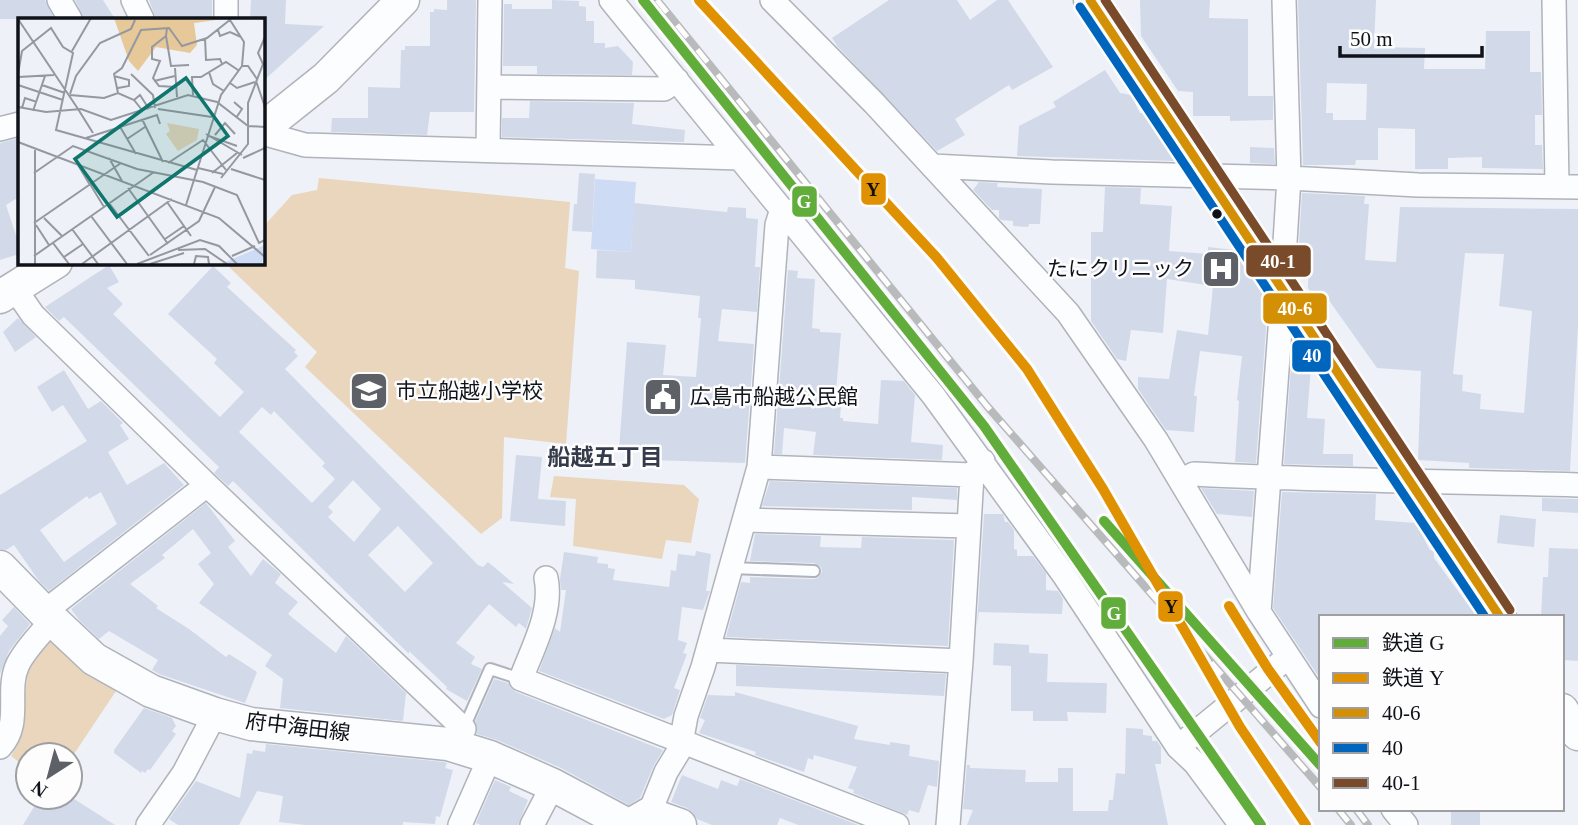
<svg xmlns="http://www.w3.org/2000/svg" width="1578" height="825" font-family="'Times New Roman','Noto Sans JP',serif">
  <style>
    .green { fill: #e9d6bc }
    .water { fill: #cedbf4 }
    .building { fill: #d2d9e9; fill-rule: evenodd }
    .lines { fill: none; stroke-linecap: round; stroke-linejoin: round }
    .lane-casing { stroke: #b0b3ba; stroke-width: 14 }
    .street-casing { stroke: #b0b3ba; stroke-width: 26 }
    .secondary-casing { stroke: #b0b3ba; stroke-width: 35 }
    .lane { stroke: #fcfdfe; stroke-width: 10 }
    .street { stroke: #fcfdfe; stroke-width: 23 }
    .secondary { stroke: #fcfdfe; stroke-width: 32 }
    .rail-casing { stroke: #b9babc; stroke-width: 8 }
    .rail { stroke: #fdfdfd; stroke-width: 5; stroke-dasharray: 16; stroke-linecap: butt }
    .bus-1-casing { stroke: #fdfdfd; stroke-width: 14 }
    .bus-2-casing { stroke: #fdfdfd; stroke-width: 14 }
    .bus-3-casing { stroke: #fdfdfd; stroke-width: 14 }
    .bus-1 { stroke: #d49004; stroke-width: 9 }
    .bus-2 { stroke: #0065bd; stroke-width: 9 }
    .bus-3 { stroke: #7a4b2a; stroke-width: 9 }
    .rail-1-casing { stroke: #fdfdfd; stroke-width: 16 }
    .rail-2-casing { stroke: #fdfdfd; stroke-width: 16 }
    .rail-1 { stroke: #60ad3b; stroke-width: 10 }
    .rail-2 { stroke: #e09101; stroke-width: 10 }
    .bus-dot { fill: #0f1219; stroke: #fdfdfd; stroke-width: 2.5 }
    .labels { text-anchor: middle; stroke-width: 5; stroke-linejoin: round; paint-order: stroke }
    .poi-label { font-size: 21px; fill: #0f1219; stroke: #fdfdfd; text-anchor: start }
    .street-label { font-size: 21px; fill: #0f1219; stroke: #fdfdfd }
    .neighbourhood-label { font-size: 23px; font-weight: bold; fill: #343b4a; stroke: #fdfdfd }
    .inset-road { fill: none; stroke: #95989f; stroke-width: 2 }
    .view { fill: #0f766e; fill-opacity: 0.15; stroke: #0f766e; stroke-width: 3.5 }
    .inset-edge { fill: none; stroke: #0f1219; stroke-width: 3.5 }
    .line-badge { stroke: #fdfdfd; stroke-width: 2.5 }
    .badge-label { font-size: 19px; text-anchor: middle; font-weight: bold; fill: #fff }
    .pale-badge-label { font-size: 19px; text-anchor: middle; font-weight: bold; fill: #111 }
  </style>
  <rect width="100%" height="100%" fill="#eef1f8"/>
  <!-- green -->
  <path class="green" d="M319,178L570,202L565,268L579,271L566,444L504,437L502,518L481,534L305,367L317,352L227,265L229,263L262,262L263,227L292,195L317,190Z
    M554,476L684,485L699,499L691,543L666,540L662,559L573,546L576,499L550,497Z
    M48,638L118,688L70,760V755H28V769L11,756L18,744L28,671Z"/>
  <!-- water -->
  <path class="water" d="M595,179L636,182L631,252L591,249Z"/>
  <!-- building -->
  <path class="building" d="M0,0H45L54,19H0Z
    M75,0H103L115,19H84Z
    M149,0H212V19H156Z
    M251,0H286L285,24L324,26L262,82V19H250Z
    M447,0H476L474,112H430L427,135L331,132L332,118H368V87L400,88L401,50H405V46H430V12H434V9L447,10Z
    M552,0L579,1V6L586,7V21H594V43H605V48L618,46L633,62L632,75L537,74V66H503L504,4H512V9H552Z
    M889,0H957L970,20L997,0H1008L1053,67L1012,90L1009,85L955,119L965,135L937,151L838,47L832,38Z
    M1140,0H1210L1209,18L1248,19V96H1273V120L1230,121V116H1193V92L1178,91L1141,36Z
    M1298,0H1376L1374,47L1425,48L1424,69H1485L1486,31H1530V72H1541L1542,115H1535V145H1542L1543,169L1482,168V157L1448,158V169H1415V129L1378,128V160H1356L1355,165H1303ZM1327,83L1367,84L1366,120H1333V113H1326Z
    M1105,70L1120,93L1131,95L1140,113H1143L1175,161L1017,156L1019,126L1056,107L1053,102Z
    M530,101L634,103L632,124L685,130L684,142L502,137V118H529Z
    M19,138V197L6,205L16,235L19,234V254L0,260V143Z
    M1250,147L1274,148L1275,164L1250,163Z
    M579,173L595,174L592,232L572,231L574,204H577Z
    M979,182L998,183L997,187L1042,189L1040,224H1029L1028,227L1013,226V221L1001,220L999,218V210H992L973,190Z
    M1105,187L1141,188L1140,204L1172,206L1169,251L1208,254V247L1234,250L1271,306L1267,315L1256,463L1235,462L1239,401L1237,400L1242,356L1200,351L1194,396H1197L1194,432L1166,430L1138,389V377L1169,379L1177,330L1208,335L1213,286L1167,279L1163,333L1131,330L1126,361L1117,359L1091,321V232H1103Z
    M1302,193L1365,196L1364,204H1369L1365,260L1396,262L1400,207L1578,209V326L1570,471L1469,468V463L1418,460L1421,371L1377,368L1328,299V319L1308,288L1309,260L1298,259ZM1465,253L1504,254L1499,306L1532,311L1524,413L1480,409L1481,394L1462,391L1463,375L1453,374Z
    M634,203L727,212L728,207L746,208V218L758,219L755,267H760L757,312L722,309L718,341L754,344L745,463L649,460L650,451L619,449L627,342L666,345L663,375L696,377L701,318H698L700,296L635,289V280L596,278L597,250L631,252Z
    M109,265L119,282L107,288L123,304L113,314L220,417L244,392L214,363L217,359L168,314L213,266L231,283L227,287L296,350L294,352L298,356L285,369L478,565L483,567L488,562L514,584L502,582L532,608L526,629L519,623L516,627L489,604L456,643L475,657L471,664L482,669L467,701L446,689L447,687L409,651V654L233,481L228,486L214,473L219,467L64,317L59,321L45,307ZM262,407L271,415L274,411L325,463L322,466L335,479L312,503L239,432ZM353,480L381,509L354,542L328,517L333,512L328,507ZM398,526L433,563L405,592L368,555Z
    M788,270L798,271L797,278L815,279L812,328L820,329V332L841,333L836,391L842,392L840,418H843V421L878,424L881,380L904,381L915,395L911,442L943,445L942,460L813,455L816,432L784,428L782,454H774Z
    M18,318L36,337L15,352L3,332Z
    M1293,339L1311,366L1307,418L1325,419L1323,454H1353V466L1284,464Z
    M64,370L88,409L101,401L123,423L120,425L129,439L108,452L127,485L164,463L184,485L49,591L39,581L14,545L6,550L0,549V495L87,441L63,405L52,412L37,387ZM101,492L117,524L64,562L40,530L87,496L89,499Z
    M516,455L542,457L538,499L566,501L565,526L510,521Z
    M770,481L957,488V500L912,497V510L762,506Z
    M1201,488L1254,491L1252,517L1217,514Z
    M1282,492L1376,494L1375,520L1416,523L1430,550L1434,551V558L1477,617H1321V680L1273,608Z
    M1542,498L1578,499V513L1542,511Z
    M206,503L235,541L228,547L251,576L263,559L281,574L275,583L298,602L288,614L336,653L346,636L406,693L403,721L280,708L283,679L265,666L272,655L199,603L214,584L198,564L211,553L193,529L162,555L165,558L130,584L158,606L156,608L189,629L226,657L229,654L257,672L245,703L159,674L152,670L158,660L109,631L99,639L80,621L71,609Z
    M984,514H1003L1005,522H1008L1014,530V549L1017,550V556H1033L1046,573V590L1058,591L1063,599L1062,614L979,612L977,625Z
    M1500,515L1536,519L1534,547L1497,543Z
    M755,534L821,536L820,547L861,548L862,537L954,540L948,646L726,637L741,582L750,583V577L814,579L818,578L822,572L821,567L814,563L750,561Z
    M1549,548L1578,549V661L1563,660L1565,619L1562,617H1541L1543,577H1548Z
    M696,551L711,554L706,591H710L703,610L682,607L678,640L687,643L683,653L687,654L674,688L680,690L672,715L664,719L539,671L555,628L560,632L566,590H561L560,579L564,552L598,557L597,563L608,564V568L615,569L613,580L669,587L671,570L676,571L678,554L695,556Z
    M14,607L30,624L9,651L0,674V636L8,626L2,620Z
    M994,643L1029,645V653L1048,654L1047,682L1107,683L1106,713L1067,712L1068,721H1033V711H1011V666L993,665Z
    M736,665L946,674L944,696L736,686Z
    M494,679L508,683L516,692L663,750L653,767L640,798L629,805L561,768L497,740L477,734L475,722Z
    M735,692L858,726L854,739L890,745V742L910,745L909,756L939,761L937,787L928,785L919,813L909,810L907,815L853,793L854,790L848,788L857,767L814,755L813,760L808,758L804,772L755,755L756,752L699,733L705,720L700,718L708,695L735,696Z
    M144,708L172,718L176,726L172,731L176,734L150,770L148,769L145,773L142,771L141,773L114,753V750Z
    M1126,728L1143,729V735L1152,736V741H1157L1161,747V764H1155L1168,825H967L973,810L963,809L967,765H970V768L1026,770L1025,782H1058V768H1073V811H1108L1109,800H1113L1116,773L1125,774Z
    M266,744L444,762L447,763L445,768L453,770L440,817L436,816L435,824L403,822V825H305L279,822L283,796L257,791L239,825H178L169,819L196,781L240,798L247,753L252,754L253,750L265,752Z
    M682,775L718,789L721,780L737,786L740,779L858,825H798L780,818L777,825H712L697,819L693,813L687,808L671,802Z
    M495,780L511,787L509,791L528,800L518,825H481L476,823Z
    M40,797H71L115,825H23Z
    M1451,809H1480V825H1451Z"/>
  <g class="lines">
    <!-- lane casing -->
    <g class="lane-casing">
      <path id="lane" d="M731,568L814,571
        M464,728L490,669L521,679"/>
    </g>
    <!-- street casing -->
    <g class="street-casing">
      <path id="street" d="M59,0L70,19
        M133,0L142,19
        M611,0L933,395L1064,575L1178,747L1195,763L1241,825
        M772,0L874,103L1068,313L1156,440L1259,612L1321,706
        M1554,0L1557,186
        M226,19V0
        M489,87L664,89L677,80
        M0,129L19,124
        M262,133L305,145L740,158
        M488,149L490,0
        M932,166L1052,172L1289,178L1418,185L1578,187
        M1271,271L1284,258L1289,178L1284,0
        M15,289L33,315L207,485L464,729
        M759,467L972,475
        M1181,481L1194,474C1322,481 1450,481 1578,485
        M745,520L969,526
        M546,578C553,612 532,649 521,679L897,825
        M44,612L207,485
        M1259,612L1281,316L1293,307
        M708,650L961,661
        M0,747C23,723 5,691 18,664C26,648 41,634 52,620
        M1178,747L1288,657
        M1393,809L1406,825
        M649,814L666,772L680,749L686,716L703,667L759,467L777,225L782,209
        M148,825L184,773L215,714
        M460,825L490,757
        M532,825L553,785
        M948,825L961,661L972,475L983,461"/>
    </g>
    <!-- secondary casing -->
    <g class="secondary-casing">
      <path id="secondary" d="M1090,0L1500,617
        M262,129L326,78L403,0
        M0,297L56,262
        M0,567L44,612L94,659L151,691L215,714L251,724L448,744L490,757L553,785L628,825
        M1562,710L1578,734
        M630,825L649,814L680,825"/>
    </g>
    <!-- lane -->
    <use href="#lane" class="lane"/>
    <!-- street -->
    <use href="#street" class="street"/>
    <!-- secondary -->
    <use href="#secondary" class="secondary"/>
    <!-- rail casing -->
    <g class="rail-casing">
      <path id="rail" d="M657,0L987,406L1321,788
        M1320,766H1321
        M1338,809L1351,825
        M1356,809L1368,825"/>
    </g>
    <!-- rail -->
    <use href="#rail" class="rail"/>
    <!-- bus-1 casing -->
    <g class="bus-1-casing">
      <path id="bus-1" d="M1090,0L1500,617"/>
    </g>
    <!-- bus-2 casing -->
    <g class="bus-2-casing">
      <path id="bus-2" d="M1080,7L1485,617"/>
    </g>
    <!-- bus-3 casing -->
    <g class="bus-3-casing">
      <path id="bus-3" d="M1105,0L1510,610"/>
    </g>
    <!-- bus-1 -->
    <use href="#bus-1" class="bus-1"/>
    <!-- bus-2 -->
    <use href="#bus-2" class="bus-2"/>
    <!-- bus-3 -->
    <use href="#bus-3" class="bus-3"/>
    <!-- rail-1 casing -->
    <g class="rail-1-casing">
      <path id="rail-1" d="M643,0L984,426L1261,825
        M1104,521L1321,766"/>
    </g>
    <!-- rail-2 casing -->
    <g class="rail-2-casing">
      <path id="rail-2" d="M699,0L937,258L1027,369L1103,489L1240,727L1306,825
        M1229,606L1268,669L1321,743"/>
    </g>
    <!-- rail-1 -->
    <use href="#rail-1" class="rail-1"/>
    <!-- rail-2 -->
    <use href="#rail-2" class="rail-2"/>
  </g>
  <!-- icons -->
  <defs>
    <g id="hospital-square" transform="scale(2.0125)"><rect x="-9" y="-9" width="18" height="18" rx="4" fill="#5d6067" stroke="#fdfdfd"/><path d="M-5-5h3v3.5h4V-5h3V5h-3V1.5h-4V5h-3Z" fill="#fff"/></g>
    <g id="school-square" transform="scale(2.0125)"><rect x="-9" y="-9" width="18" height="18" rx="4" fill="#5d6067" stroke="#fdfdfd"/><path d="M0-5L7-2L0 1L-7-2ZM-4 1L0 2.5L4 1V4Q0 6-4 4Z" fill="#fff"/></g>
    <g id="civic-square" transform="scale(2.0125)"><rect x="-9" y="-9" width="18" height="18" rx="4" fill="#5d6067" stroke="#fdfdfd"/><path d="M-.6-6.5H3V-4.5H.6V-3L4-1V1h2V6H-6V1h2V-1L-.6-3ZM-1.2 2.5V6h2.4V2.5Z" fill="#fff"/></g>
  </defs>
  <g fill-rule="evenodd">
    <use href="#hospital-square" x="1221" y="269"/>
    <use href="#school-square" x="369" y="391"/>
    <use href="#civic-square" x="663" y="397"/>
  </g>
  <!-- markers -->
  <circle class="bus-dot" cx="1217" cy="214" r="6"/>
  <g class="labels">
    <!-- poi labels -->
    <g class="poi-label">
      <text x="1194" y="276" text-anchor="end">たにクリニック</text>
      <text x="396" y="398">市立船越小学校</text>
      <text x="690" y="404">広島市船越公民館</text>
    </g>
    <!-- street labels -->
    <g class="street-label">
      <text transform="translate(298 727) rotate(7)" y="7">府中海田線</text>
    </g>
    <!-- neighbourhood labels -->
    <g class="neighbourhood-label">
      <text x="605" y="465">船越五丁目</text>
    </g>
  </g>
  <!-- overview -->
  <g transform="translate(18 18)">
    <rect width="247" height="247" fill="#eef1f8"/>
    <path d="M149,105L181,111L179,122L160,133L148,116L152,113Z" fill="#e9d6bc"/>
    <path d="M96,0H213L176,5L179,27L172,35L138,29L120,53L111,43Z" fill="#e7c899"/>
    <path d="M247,227L244,246H203Z" fill="#cedbf4"/>
    <path class="inset-road" d="M0,1L60,91M149,10L148,18L134,29V41L142,43L135,60L141,68L158,69M200,12L202,18L212,14L223,19M148,18L153,48L171,47M187,20L188,42L202,41L204,46M54,33L73,0M224,48H230L239,61M157,50L159,79M191,54L195,66L206,73M0,56L4,33L33,10L45,29L55,35L38,112L179,152M113,56L135,77L137,90M96,58L111,62V68L100,70M0,62L1,59L36,57M136,63L157,58M238,63L247,89M212,65L219,70L237,64M0,67L45,82M24,67L47,75M100,75L96,56L104,50L123,12L151,10L164,28L189,20L213,1M52,76L58,58L82,25L113,11L117,2M52,77L86,80L100,75L116,82L124,92M175,77L174,59H183L208,44L220,52M116,82L122,77L131,91M216,84L224,91L218,100M0,89L28,94L63,91L93,102L170,77L199,84L230,108L247,109M4,90L7,80L19,84M60,91L75,115M140,91L194,99M15,93L27,58M124,101L145,144M101,107L118,136M188,116L224,137M197,117L207,105L217,116M191,118L219,128M68,120L139,97L142,106M109,121L127,109M0,124L201,200L247,239M91,140L104,163M225,140L247,130M150,145L185,122L208,152M60,147L72,167M180,150L205,156M213,151L247,162M16,155L55,128L119,151L185,164L219,177L241,225L247,222M194,155L219,135M203,160L230,126V85L245,46L240,35L247,19M72,166L86,189M110,170L150,226M149,184L173,218M91,185L131,238M168,187L203,77L224,48L226,24L212,2M73,198L109,246M26,200L44,218M16,205L103,145M18,207L31,227M54,211L80,246M147,221L166,208M35,225L51,246M160,232L187,231L209,246M132,237L181,203L197,169M16,238L136,154M214,238L237,228M46,239L65,226M17,246V130M64,246L154,181M119,246L182,222L201,228L219,246M132,246L166,235M176,246L178,238L190,239L191,246"/>
    <path class="view" d="M168,60L210,118L99,199L57,141Z"/>
    <rect width="247" height="247" class="inset-edge"/>
  </g>
  <g class="line-badge">
    <rect x="860" y="172" width="27" height="34" rx="7" fill="#e09101"/>
    <rect x="791" y="185" width="27" height="33" rx="7" fill="#60ad3b"/>
    <rect x="1245" y="244" width="67" height="34" rx="7" fill="#7a4b2a"/>
    <rect x="1262" y="292" width="66" height="33" rx="7" fill="#d49004"/>
    <rect x="1291" y="339" width="41" height="34" rx="7" fill="#0065bd"/>
    <rect x="1157" y="590" width="27" height="33" rx="7" fill="#e09101"/>
    <rect x="1100" y="596" width="27" height="34" rx="7" fill="#60ad3b"/>
  </g>
  <g class="badge-label">
    <text x="804" y="208">G</text>
    <text x="1278" y="268">40-1</text>
    <text x="1295" y="315">40-6</text>
    <text x="1312" y="362">40</text>
    <text x="1114" y="620">G</text>
  </g>
  <g class="pale-badge-label">
    <text x="873" y="196">Y</text>
    <text x="1171" y="613">Y</text>
  </g>
  <!-- legend -->
  <rect x="1319" y="615" width="245" height="196" fill="#fdfdfd" stroke="#9e9fa2" stroke-width="2"/>
  <rect x="1333" y="638" width="35" height="10" fill="#60ad3b" stroke="#9e9fa2" stroke-width="2"/>
  <text x="1382" y="650" font-size="21" fill="#0f1219">鉄道 G</text>
  <rect x="1333" y="673" width="35" height="10" fill="#e09101" stroke="#9e9fa2" stroke-width="2"/>
  <text x="1382" y="685" font-size="21" fill="#0f1219">鉄道 Y</text>
  <rect x="1333" y="708" width="35" height="10" fill="#d49004" stroke="#9e9fa2" stroke-width="2"/>
  <text x="1382" y="720" font-size="21" fill="#0f1219">40-6</text>
  <rect x="1333" y="743" width="35" height="10" fill="#0065bd" stroke="#9e9fa2" stroke-width="2"/>
  <text x="1382" y="755" font-size="21" fill="#0f1219">40</text>
  <rect x="1333" y="778" width="35" height="10" fill="#7a4b2a" stroke="#9e9fa2" stroke-width="2"/>
  <text x="1382" y="790" font-size="21" fill="#0f1219">40-1</text>
  <!-- north arrow -->
  <g transform="translate(49 776) rotate(216)"><circle r="33" fill="#fdfdfd" stroke="#9e9fa2" stroke-width="2"/>
  <path d="M0-5L12 26L0 18L-12 26Z" fill="#5d6067"/>
  <text y="-10" font-size="19" font-weight="bold" text-anchor="middle" fill="#0f1219">N</text>
  </g>
  <!-- scale -->
  <path d="M1340 46v10h142v-10" fill="none" stroke="#0f1219" stroke-width="3.5"/>
  <text x="1350" y="46" font-size="21" fill="#0f1219" stroke="#fdfdfd" stroke-width="5" paint-order="stroke">50 m</text>
</svg>
